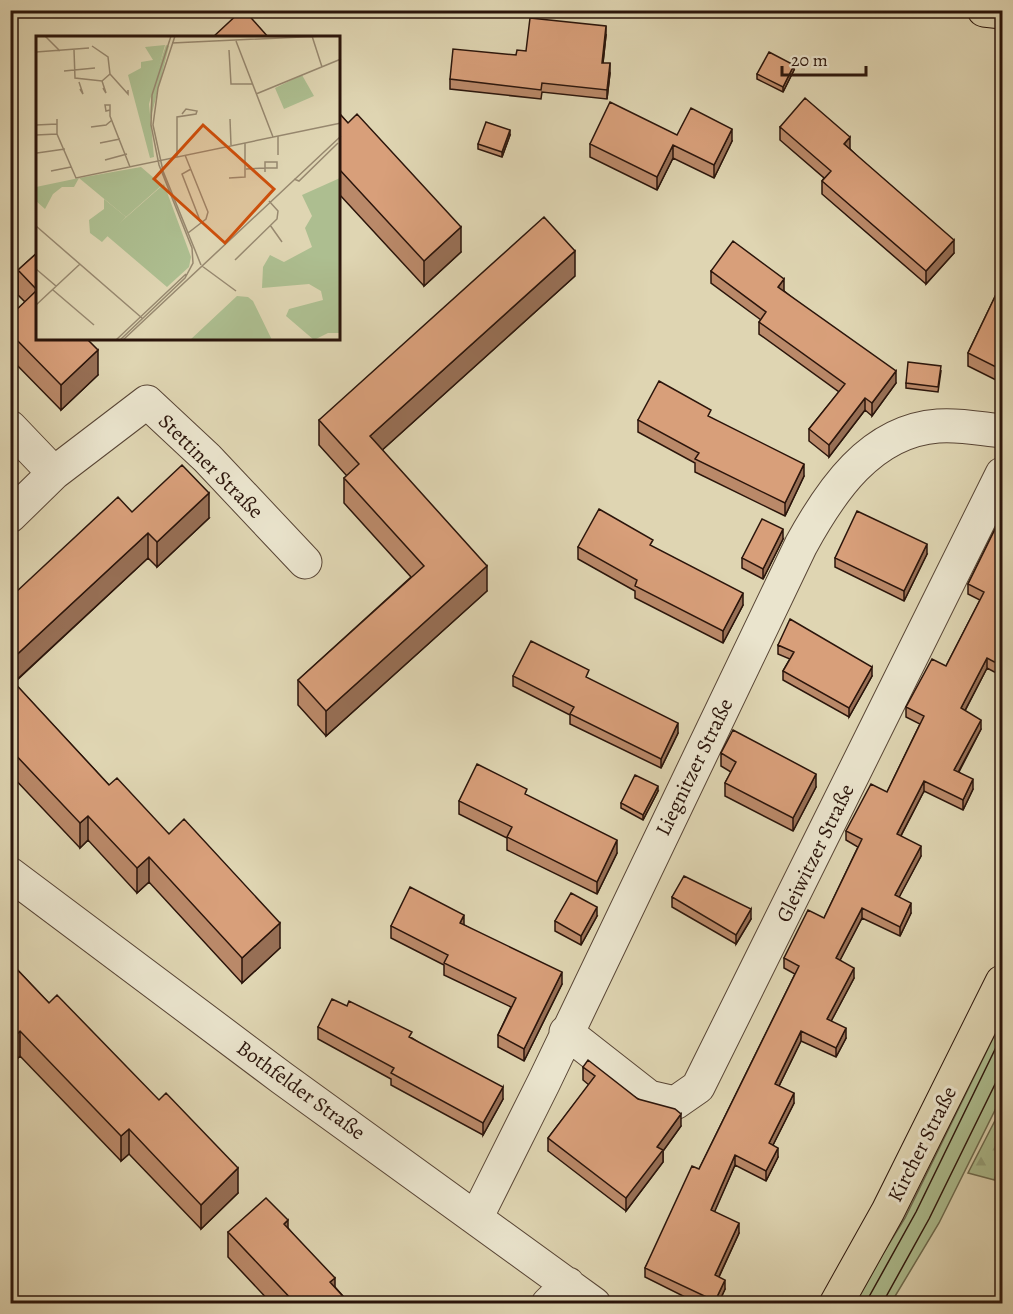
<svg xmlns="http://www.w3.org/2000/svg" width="1013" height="1314" font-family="Alegreya,serif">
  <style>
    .grass { fill: #adbe90; stroke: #6c6a4e; stroke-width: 1.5 }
    .forest { fill: url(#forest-firs); stroke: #6c6a4e; stroke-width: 1.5 }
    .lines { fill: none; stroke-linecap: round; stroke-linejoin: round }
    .minor-casing { stroke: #584535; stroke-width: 35 }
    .major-casing { stroke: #2b150b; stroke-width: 35 }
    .minor { stroke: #eae4cd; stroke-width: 33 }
    .major { stroke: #dfd5b2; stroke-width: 33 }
    .tram { stroke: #2b150b; stroke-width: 1.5 }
    .wall { fill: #ba8969; stroke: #2b150b; stroke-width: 1.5 }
    .shaded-wall { fill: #976f55; stroke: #2b150b; stroke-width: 1.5 }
    .building { fill: #d89f7a; stroke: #2b150b; stroke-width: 1.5 }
    .labels { text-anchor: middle; stroke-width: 6; stroke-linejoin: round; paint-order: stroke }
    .street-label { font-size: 21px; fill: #2b150b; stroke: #eae4cd }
    .inset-road { fill: none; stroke: #97886f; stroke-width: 1.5 }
    .view { fill: #cc4f0c; fill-opacity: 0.15; stroke: #cc4f0c; stroke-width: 3 }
    .inset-edge { fill: none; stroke: #2b150b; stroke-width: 3 }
  </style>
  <defs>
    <pattern id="forest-firs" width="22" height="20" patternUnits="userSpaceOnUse" patternTransform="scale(1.5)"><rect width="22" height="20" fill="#adbe90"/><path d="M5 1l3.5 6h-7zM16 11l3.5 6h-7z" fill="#95a27b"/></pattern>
  </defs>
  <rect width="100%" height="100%" fill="#dfd5b2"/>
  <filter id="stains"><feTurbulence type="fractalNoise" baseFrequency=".00333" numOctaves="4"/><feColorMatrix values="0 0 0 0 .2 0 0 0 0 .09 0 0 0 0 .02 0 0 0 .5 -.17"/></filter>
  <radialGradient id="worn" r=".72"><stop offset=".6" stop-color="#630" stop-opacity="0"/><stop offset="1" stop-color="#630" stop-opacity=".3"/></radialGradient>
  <!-- grass -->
  <path class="grass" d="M1002,1020V1096L939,1223L891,1303L852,1304L905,1218Z"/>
  <!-- forest -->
  <path class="forest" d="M1002,1107V1182L968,1173Z"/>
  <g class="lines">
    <!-- minor casing -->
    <g class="minor-casing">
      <path id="minor" d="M10,427L54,473
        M10,516L54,473L147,402L207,458L305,562
        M10,874L282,1078L594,1304
        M566,1032L649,1097L675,1103L698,1087L1002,474
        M476,1218L544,1082L801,545C830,492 870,431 938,426C959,424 982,429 1002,431
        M548,1304L568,1284"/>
    </g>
    <!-- major casing -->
    <g class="major-casing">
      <path id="major" d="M984,10L1002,12
        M836,1304L888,1211L1002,982"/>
    </g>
    <!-- minor -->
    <use href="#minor" class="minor"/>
    <!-- major -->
    <use href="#major" class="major"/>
    <!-- tram -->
    <path class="tram" d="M865,1304L916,1212L1002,1035
      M882,1304L929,1219L1002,1070"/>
  </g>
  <!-- wall -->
  <path class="wall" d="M606,35L603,63L610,73L607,99L542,92L541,99L450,89V79L526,51Z
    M794,70L783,92L757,79V74Z
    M339,113L461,252L424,286L339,194Z
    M780,127L850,149L954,253L926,284L822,194V181L824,178L780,140Z
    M510,135L502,157L478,149V144Z
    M677,135L732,141L714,178L673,158L657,190L590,157V144Z
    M38,252V339L98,375L61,410L10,358V316L25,302L18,295V270Z
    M711,271L784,291L896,383L872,416L865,410L829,457L809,441V429L839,392L759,334V322L761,320L711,283Z
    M575,276L382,450L487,591L326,736L298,705V680L411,577L344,503V478L347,476L319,445V420Z
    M1002,282V383L968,366V353Z
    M941,371L938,392L906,388V383Z
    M711,418L804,476L785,516L695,472V463L638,432V420Z
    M132,512L209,518L157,567L148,558L14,683L109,785L169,834L280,948L242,983L149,882L137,893L88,840L80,848L10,774V588L15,593Z
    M1002,515V676L987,668L965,711L981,729L959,772L973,789L963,810L924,791L901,836L921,856L899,897L911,913L900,936L862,918L840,960L854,978L831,1021L846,1038L836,1057L801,1041L779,1086L794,1103L773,1145L778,1157L766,1181L735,1165L714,1212L739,1233L719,1277L725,1289L718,1304H699L645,1277V1268L699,1169L795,974L784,968V958L824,918L858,847L846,840V831L887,792L920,724L906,717V707L946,666L980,600L968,594V584Z
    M783,539L763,579L742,568V558Z
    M578,547H653L743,605L723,643L635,598V591L578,559Z
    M927,554L904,601L835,567V558Z
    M778,645L872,676L849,717L783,680V671L790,659L778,654Z
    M513,676L589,679L678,733L661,768L570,724V715L513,686Z
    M721,753L816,787L793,831L725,796V783L731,772L721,766Z
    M658,791L643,820L621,808V803Z
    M527,796L617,853L597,894L507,850V838L459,814V801Z
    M672,897L751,919L736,944L672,907Z
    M597,916L581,945L555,931V921Z
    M464,925L562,984L524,1061L498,1047V1035L511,1007L444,975V965L391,938V926Z
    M10,962L49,1003L238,1193L201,1229L129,1154L121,1161L20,1056L12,1064L10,1062Z
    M318,1027L412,1038L503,1099L483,1135L391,1085V1079L318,1039Z
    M583,1067L638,1099L681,1126L663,1151V1162L626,1211L548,1151V1138L589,1085L583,1080Z
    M288,1228L335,1287L350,1304H272L228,1257V1232Z"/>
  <!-- shaded-wall -->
  <path class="shaded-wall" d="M606,26V35L602,72V63Z
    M610,63V73L607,99V90Z
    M794,65V70L783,92V87Z
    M732,129V141L714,178V165Z
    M510,130V135L502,157V152Z
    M850,137V150L844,144Z
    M673,145V158L657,190V177Z
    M461,227V252L424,286V261Z
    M954,240V253L926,284V271Z
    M575,251V276L370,461V436Z
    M784,279V291L778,300V287Z
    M98,350V375L61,410V385Z
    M896,371V383L872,416V403Z
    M865,398V410L829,457V445Z
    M804,464V476L785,516V503Z
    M209,493V518L157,567V542Z
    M783,529V539L763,579V569Z
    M148,533V558L10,686V661Z
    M927,544V554L904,601V591Z
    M487,566V591L326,736V711Z
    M743,593V605L723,643V631Z
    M987,658V668L961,718V708Z
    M872,667V676L849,717V708Z
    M981,720V729L954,780V770Z
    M678,723V733L661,768V759Z
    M816,774V787L793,831V818Z
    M973,779V789L963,810V800Z
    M924,781V791L897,843V834Z
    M658,786V791L643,820V815Z
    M88,816V840L80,848V823Z
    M617,840V853L597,894V882Z
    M921,846V856L895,905V895Z
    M149,857V882L137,893V868Z
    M911,903V913L900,936V927Z
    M597,907V916L581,945V936Z
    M862,908V918L836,968V958Z
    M751,909V919L736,944V935Z
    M464,915V927L460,923Z
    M280,923V948L242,983V958Z
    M854,968V978L827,1029V1019Z
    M562,972V984L524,1061V1049Z
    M846,1028V1038L836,1057V1048Z
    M20,1031V1056L12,1064V1039Z
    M801,1031V1041L775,1094V1084Z
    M503,1087V1099L483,1135V1123Z
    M794,1093V1103L769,1153V1143Z
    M681,1114V1126L663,1151V1162L626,1211V1198L657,1147Z
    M129,1129V1154L121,1161V1136Z
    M778,1148V1157L766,1181V1171Z
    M735,1155V1165L711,1220V1210Z
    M238,1168V1193L201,1229V1205Z
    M288,1220V1245L284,1224Z
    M739,1223V1233L715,1285V1275Z
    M335,1278V1302L330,1282Z
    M725,1280V1289L718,1304H715V1301Z"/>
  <!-- building -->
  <path class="building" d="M242,10H244L269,38H212Z
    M530,18L606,26L602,63H610L607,90L542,83L541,90L450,79L453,49L516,55L517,50L526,51Z
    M769,52L794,65L783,87L757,74Z
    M805,98L850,137L844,144L954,240L926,271L822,181L831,171L780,127Z
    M610,102L677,135L691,108L732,129L714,165L673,145L657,177L590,144Z
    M339,113L348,123L357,114L461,227L424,261L339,169Z
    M486,122L510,130L502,152L478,144Z
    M544,217L575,251L370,436L487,566L326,711L298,680L424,566L344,478L359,464L319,420Z
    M733,241L784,279L778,287L896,371L872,403L865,398L829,445L809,429L845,384L759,322L766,312L711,271Z
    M38,252V339H87L98,350L61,385L10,333V316L37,290L18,270Z
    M1002,282V370L968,353Z
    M908,362L941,366L938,387L906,383Z
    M659,381L711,410L708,416L804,464L785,503L695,459L699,453L638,420Z
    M182,465L209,493L157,542L148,533L10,661V588L15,593L118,497L132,512Z
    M599,509L653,540L650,545L743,593L723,631L635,586L637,580L578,547Z
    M857,511L927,544L904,591L835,558Z
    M1002,515V666L987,658L961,708L981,720L954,770L973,779L963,800L924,781L897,834L921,846L895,895L911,903L900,927L862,908L836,958L854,968L827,1019L846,1028L836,1048L801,1031L775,1084L794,1093L769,1143L778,1148L766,1171L735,1155L711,1210L739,1223L715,1275L725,1280L715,1301L645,1268L692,1166L699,1169L799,966L784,958L808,910L824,918L862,839L846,831L871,784L887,792L924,716L906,707L932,659L946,666L984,592L968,584Z
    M762,519L783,529L763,569L742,558Z
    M790,619L872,667L849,708L783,671L794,652L778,645Z
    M531,641L589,670L586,677L678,723L661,759L570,714L574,707L513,676Z
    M10,678L109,785L117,778L169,834L184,819L280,923L242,958L149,857L137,868L88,816L80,823L10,749Z
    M733,730L816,774L793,818L725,783L736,762L721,753Z
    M477,764L527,789L525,794L617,840L597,882L507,837L512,827L459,801Z
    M635,775L658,786L643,815L621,803Z
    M684,876L751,909L736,935L672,897Z
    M410,887L464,915L460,923L562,972L524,1049L498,1035L516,998L444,963L448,955L391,926Z
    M571,893L597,907L581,936L555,921Z
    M10,962L49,1003L57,995L159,1100L166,1093L238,1168L201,1205L129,1129L121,1136L20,1031L12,1039L10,1037Z
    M332,999L347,1006L349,1001L412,1032L409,1037L503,1087L483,1123L391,1073L394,1068L318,1027Z
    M588,1060L638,1099L675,1109L681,1114L657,1147L663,1150L626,1198L548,1138L595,1076L583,1067Z
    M266,1198L288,1220L284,1224L335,1278L330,1282L350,1304H296L228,1232Z"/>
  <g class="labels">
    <!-- street labels -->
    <g class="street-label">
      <text transform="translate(211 466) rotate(45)" y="7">Stettiner Straße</text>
      <text transform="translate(694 767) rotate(-64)" y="7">Liegnitzer Straße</text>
      <text transform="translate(815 853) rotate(-64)" y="7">Gleiwitzer Straße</text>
      <text transform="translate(301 1090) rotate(36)" y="7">Bothfelder Straße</text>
      <text transform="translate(922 1144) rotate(-63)" y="7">Kircher Straße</text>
    </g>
  </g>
  <!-- overview -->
  <g transform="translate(36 36)">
    <rect width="304" height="304" fill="#dfd5b2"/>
    <path d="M130,9L133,10L113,89L116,50ZM43,142L38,151H26L17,158L9,173L0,165V151ZM68,163L90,181L66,206L54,197L53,184L68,173Z" fill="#adbe90"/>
    <path d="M304,142V297H292L278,304L250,280L253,273L287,264L285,255L273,248L226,252L227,231L234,219L248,226L276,211L269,192L276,180L266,159ZM128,148L155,221L153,231L131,251L70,199ZM201,260L212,261L217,265L236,304H154Z" fill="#adbe90"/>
    <path d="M266,39L278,60L248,73L239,52Z" fill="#adbe90"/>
    <path d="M129,9L113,68L118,121L114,122L92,39L105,32V26L117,24L109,11Z" fill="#adbe90"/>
    <path d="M105,131L126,149L90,181L43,142Z" fill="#adbe90"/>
    <path class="inset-road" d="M9,0L24,15M139,0L122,52L117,89L127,135L165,229M276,0L286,31M200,5L237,101M136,7L287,0M38,14L39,42L66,45L74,38L72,21L56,10M193,14L195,48H216M0,16L53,12M28,35L59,32M74,38L92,58V54M66,45L70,57L67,52M43,46L47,58L44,53M220,58L305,23M74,74L70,75L69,69H74V80L94,131M21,83V98L40,142L305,87M194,83L195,109M0,89L21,88M55,91L70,89L76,84M0,99L21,98M242,100V119M64,107L84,103M1,117L29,113M149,119L172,176L170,183L152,197M141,121V81L160,78L161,75L150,73L146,78M69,124L91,118M229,126H241V132H229ZM155,133L146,138L165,187M210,133L229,132V136M15,135L35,131M193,142L209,141V107M258,143L263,145L302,107M234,189L246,206M0,190L106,282M199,224L241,183L242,175L233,165M166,230L200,255M0,233L20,250M17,254L58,289M0,269L44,228M80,304L150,238M84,304L149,242L157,227L156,212L123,129L115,89L116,59L135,0M87,304L305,100"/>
    <path class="view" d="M167,89L238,153L189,207L118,143Z"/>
    <rect width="304" height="304" class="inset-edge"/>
  </g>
  <!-- margin -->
  <rect width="1013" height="1314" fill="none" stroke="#dfd5b2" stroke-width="36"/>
  <rect x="12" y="12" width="989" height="1290" fill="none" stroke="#2b150b" stroke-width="3"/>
  <rect x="18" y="18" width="977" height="1278" fill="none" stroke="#2b150b" stroke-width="1.5"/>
  <!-- scale -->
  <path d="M782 66v9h84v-9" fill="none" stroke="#2b150b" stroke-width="3"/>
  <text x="791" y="66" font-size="18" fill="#2b150b" stroke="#eae4cd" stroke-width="4.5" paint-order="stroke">20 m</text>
  <rect width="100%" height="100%" filter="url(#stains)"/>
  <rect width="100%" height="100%" fill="url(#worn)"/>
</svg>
